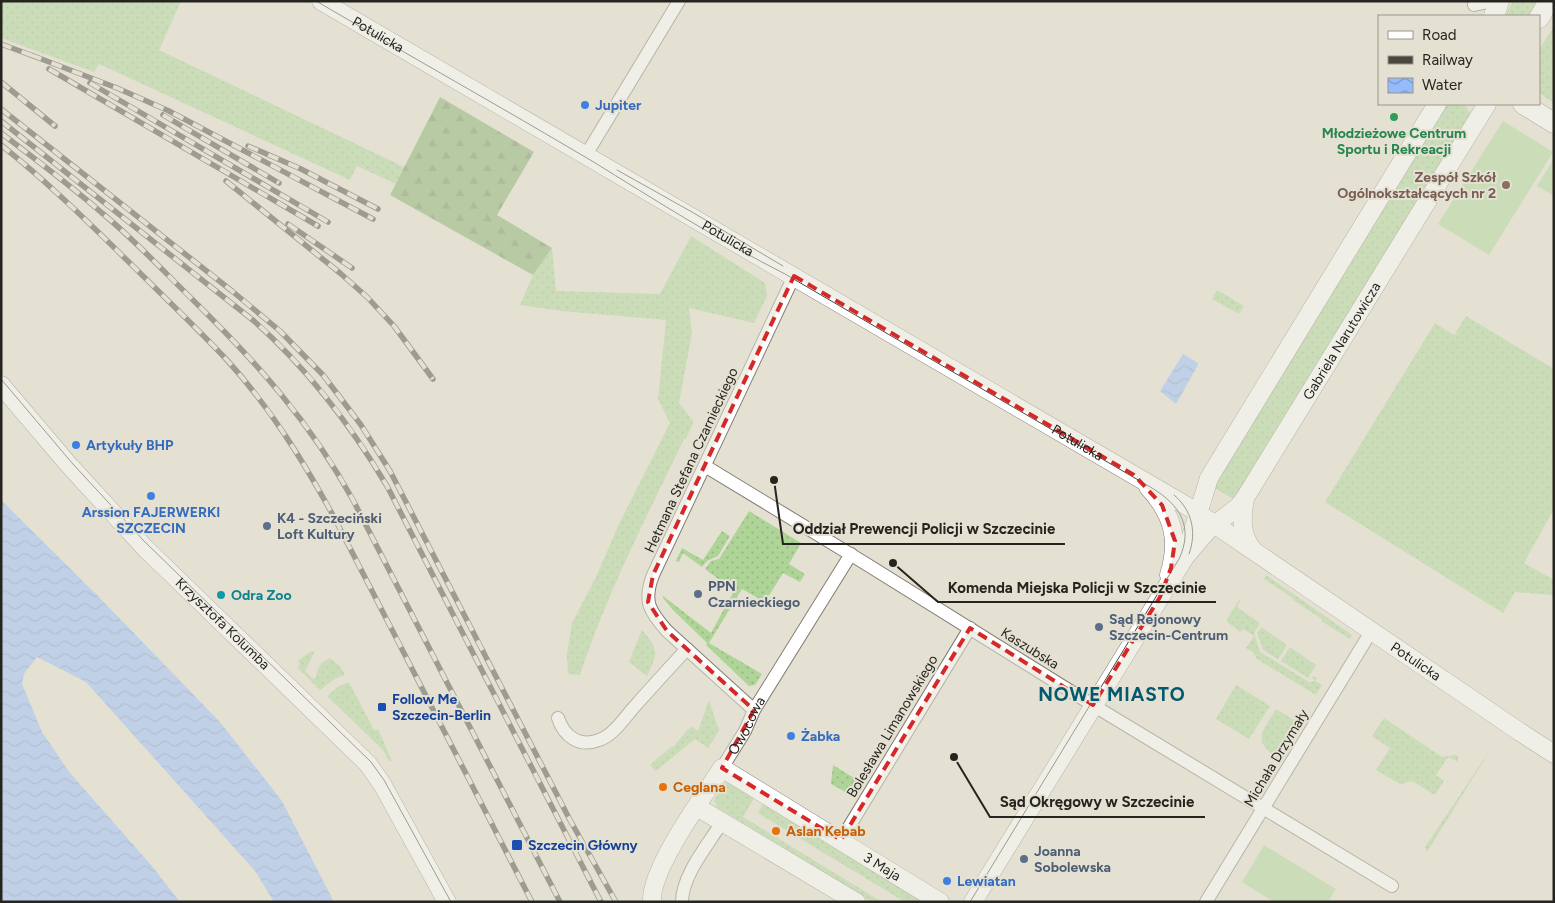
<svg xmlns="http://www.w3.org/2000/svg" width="1555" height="903" font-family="Figtree,sans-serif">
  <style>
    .grass { fill: url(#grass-dots) }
    .forest { fill: url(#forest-firs) }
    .garden { fill: #aed497 }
    .water { fill: url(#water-waves) }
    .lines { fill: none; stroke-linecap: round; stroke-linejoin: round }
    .street-casing { stroke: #807d71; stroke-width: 14 }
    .secondary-casing { stroke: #807d71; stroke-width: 19 }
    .primary-casing { stroke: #807d71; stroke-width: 21 }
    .street { stroke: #fff; stroke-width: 12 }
    .secondary { stroke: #fff; stroke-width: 18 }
    .primary { stroke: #fff; stroke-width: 20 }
    .tram { stroke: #494740; stroke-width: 1 }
    .rail-casing { stroke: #494740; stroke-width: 5.5 }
    .rail { stroke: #e4e1d3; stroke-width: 4; stroke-dasharray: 11; stroke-linecap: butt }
    .marked { fill: none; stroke: #d62828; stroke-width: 4; stroke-dasharray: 10 6; stroke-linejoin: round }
    .shop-dot { fill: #3f7fe0; stroke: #e4e1d3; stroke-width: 2 }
    .leisure-dot { fill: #2e9e5b; stroke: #e4e1d3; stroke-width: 2 }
    .education-dot { fill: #8d6e63; stroke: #e4e1d3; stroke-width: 2 }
    .service-dot { fill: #5c6f8a; stroke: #e4e1d3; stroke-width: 2 }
    .culture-dot { fill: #0f9aa8; stroke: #e4e1d3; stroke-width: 2 }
    .transit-dot { fill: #1a4fb4; stroke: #e4e1d3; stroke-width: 2 }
    .food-dot { fill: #e8710a; stroke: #e4e1d3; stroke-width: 2 }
    .labels { text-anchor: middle; stroke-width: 4; stroke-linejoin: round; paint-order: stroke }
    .street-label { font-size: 14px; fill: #25241e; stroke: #e4e1d3 }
    .shop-label { font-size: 14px; font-weight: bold; fill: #366cbe; stroke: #e4e1d3; text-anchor: start }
    .leisure-label { font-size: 14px; font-weight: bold; fill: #27864d; stroke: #e4e1d3 }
    .education-label { font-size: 14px; font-weight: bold; fill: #785e54; stroke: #e4e1d3; text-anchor: end }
    .service-label { font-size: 14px; font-weight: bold; fill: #4e5e75; stroke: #e4e1d3; text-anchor: start }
    .culture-label { font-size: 14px; font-weight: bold; fill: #0d838f; stroke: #e4e1d3; text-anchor: start }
    .transit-label { font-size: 14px; font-weight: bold; fill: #164399; stroke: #e4e1d3; text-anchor: start }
    .food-label { font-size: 14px; font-weight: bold; fill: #c56008; stroke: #e4e1d3; text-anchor: start }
    .district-label { font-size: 19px; font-weight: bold; letter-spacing: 1px; fill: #035970; stroke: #e4e1d3 }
    .leader { fill: none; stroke: #25241e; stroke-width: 2 }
    .callout-dot { fill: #25241e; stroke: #e4e1d3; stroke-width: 2 }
    .callout-label { font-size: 15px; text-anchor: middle; font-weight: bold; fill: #25241e; stroke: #e4e1d3; stroke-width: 4; stroke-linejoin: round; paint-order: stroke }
  </style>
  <defs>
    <pattern id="grass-dots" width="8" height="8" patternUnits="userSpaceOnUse" patternTransform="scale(1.25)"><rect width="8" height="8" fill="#aed497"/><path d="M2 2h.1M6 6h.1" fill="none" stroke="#96b682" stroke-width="1.8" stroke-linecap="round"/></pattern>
    <pattern id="forest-firs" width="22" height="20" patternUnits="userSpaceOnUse" patternTransform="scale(1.25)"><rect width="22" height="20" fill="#84ae69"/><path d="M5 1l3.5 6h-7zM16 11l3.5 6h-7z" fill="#6c8d56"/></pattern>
    <pattern id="water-waves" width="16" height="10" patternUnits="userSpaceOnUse" patternTransform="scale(1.25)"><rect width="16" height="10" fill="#95bbff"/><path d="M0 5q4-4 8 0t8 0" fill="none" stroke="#7998ce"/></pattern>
  </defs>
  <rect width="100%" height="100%" fill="#e4e1d3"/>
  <!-- grass -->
  <path class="grass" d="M1,1H181L159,50L404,167L396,184L357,166L350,180L99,64L94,72L1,38Z
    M1513,1H1541L1532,16H1505Z
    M1554,26V103L1539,93V50Z
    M1446,104H1464L1472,116L1235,500L1213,487L1215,481Z
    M691,236L765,283L767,296L754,323L689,308L692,333L679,403L693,421L692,426L686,439H684C647,516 607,593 580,675L568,674L567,654L572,623L596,577L619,524L670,423L658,399L666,320L562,311L520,305L533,275L552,248L556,291L660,294Z
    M1217,290L1244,306L1239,314L1212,299Z
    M1466,316L1554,369V509L1524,563L1554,580V595L1515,592L1503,613L1325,502L1435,323L1454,335Z
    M749,511L801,543L789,564L805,574L800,582L783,573L765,602L742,589L709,643L762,674L755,685L749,686L706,645L707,643L673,610L663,598V596L711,633L734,591L705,569L711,561L719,559Z
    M722,531L730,536L718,556L707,561L702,567L683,553L679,562L676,561L682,548L703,560Z
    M1266,575L1352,635L1350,639L1321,621L1322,619L1293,600V598L1264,579Z
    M1239,600L1240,601L1237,607L1260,623L1254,633L1260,652L1309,682H1313L1314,680L1312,678L1313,676L1317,678L1315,681L1322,685L1316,695L1257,659L1253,652L1246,648L1254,636L1243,629L1240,632L1226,621Z
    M1261,627L1287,645L1278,659L1263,650L1257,633Z
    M642,630C660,650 657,654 647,676L629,662Z
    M1290,647L1316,665L1308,678L1281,661Z
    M315,651L305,671L313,679L316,677C318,666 321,663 330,658L340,666L345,675L336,678L320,690L298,668L300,663L298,661L308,653Z
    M349,682L374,730L378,729L392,761L390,762L383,750L327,696L339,686Z
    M1236,685L1270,706L1249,739L1216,719Z
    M709,700L719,731L708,748L695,739L656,771L650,765L672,746L673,747L691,726L698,731Z
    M1276,709L1299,723L1278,758C1251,741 1263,731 1276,709Z
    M1384,718L1442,757L1456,755L1458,757V762L1448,757L1436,775L1444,781L1435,795L1412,781L1400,784L1376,770L1390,748L1372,736Z
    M1494,744L1427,852L1425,847Z
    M833,765L864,784L856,798L831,784Z
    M726,782L730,783L754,798L743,817L882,902H872L717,807L714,800Z
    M763,804L923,902H905L758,813Z"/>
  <!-- forest -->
  <path class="forest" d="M440,97L534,152L497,215L552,248L533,275L390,195Z"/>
  <!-- garden -->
  <path class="garden" d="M1503,121L1553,152L1489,255L1438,224Z
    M1554,159V196L1537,186Z
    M1264,845L1336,889L1328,902H1274L1242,882Z"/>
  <!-- water -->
  <path class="water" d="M1183,354L1198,363V365L1176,404L1160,391Z
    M1,500L99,597L220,722L282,801L334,902H274L255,871L86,682L37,657L24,674L22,684L42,732L70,773L152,866L180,902H1Z"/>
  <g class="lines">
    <!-- street casing -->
    <g class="street-casing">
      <g id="street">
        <path d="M1474,5L1493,1"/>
        <path d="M586,155L679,1"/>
        <path d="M705,466L863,562L1096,707L1392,886"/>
        <path d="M754,710L667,631C649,611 643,601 653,575L794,276"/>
        <path d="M558,718C564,736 579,748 599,740C614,735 625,717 635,706C652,687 669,668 687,649"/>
        <path id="s1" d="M722,768L745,731L754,710L851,554"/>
        <path d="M841,840L970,628"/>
        <path d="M682,902C682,875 708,845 722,822"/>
        <path d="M1206,902L1372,630"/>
      </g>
    </g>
    <!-- secondary casing -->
    <g class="secondary-casing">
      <g id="secondary">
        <path id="s2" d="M321,1L1192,509L1520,732L1554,754"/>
        <path id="s3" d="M1,385L68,464L145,548L368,764L382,784L447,902"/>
        <path d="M1148,487C1173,514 1180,540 1169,575"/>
        <path d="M1245,498C1242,516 1240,535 1253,550"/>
        <path d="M1187,550L1209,478L1437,104"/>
        <path d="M697,807L856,902"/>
        <path id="s4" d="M652,902C650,869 703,797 722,768L940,902"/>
        <path id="s5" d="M973,902L1185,557L1209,529L1238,507L1245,498L1487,104"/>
      </g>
    </g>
    <!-- primary casing -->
    <g class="primary-casing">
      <path id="primary" d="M1494,16L1499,1
        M1539,18L1549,1
        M1523,104L1554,123"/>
    </g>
    <!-- street -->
    <use href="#street" class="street"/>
    <!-- secondary -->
    <use href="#secondary" class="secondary"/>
    <!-- primary -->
    <use href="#primary" class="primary"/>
    <!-- tram -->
    <path class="tram" d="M316,1C408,55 501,107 592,161C655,200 718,240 785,274L1152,488C1180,505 1194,527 1179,559L970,902
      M617,170L692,212L783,266
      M1,379L72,463L144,541L371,762L384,780L451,902
      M1174,495C1192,510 1197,532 1189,554"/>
    <!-- rail casing -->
    <g class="rail-casing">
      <path id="rail" d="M1,44L36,57
        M31,55L117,88L169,111L373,219
        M49,69L318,226
        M1,82L55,126
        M90,83L328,222
        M1,109L232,291L280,331L323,375L339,396L361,425L390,471L570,820L616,902
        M163,115L279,183
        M1,121L254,321C308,369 350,424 387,486L601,902
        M1,133C35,159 70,185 102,213C135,240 164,272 195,302C258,364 310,422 353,500L560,902
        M1,145C49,183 92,226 135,268C165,298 197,328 226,359C270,407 304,462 335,519L532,902
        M248,146L301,169L378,209
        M226,181L340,273L367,297L394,326L433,379
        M288,224L352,268"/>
    </g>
    <!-- rail -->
    <use href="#rail" class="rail"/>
  </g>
  <!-- marked area -->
  <path d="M0 0H1555V903H0ZM794,276L1134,475L1162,505L1175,541L1171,568L1160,597L1093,705L970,628L841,840L722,768L754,710L667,631L648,602L653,575Z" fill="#e4e1d3" fill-opacity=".55" fill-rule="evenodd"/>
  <path class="marked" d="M794,276L1134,475L1162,505L1175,541L1171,568L1160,597L1093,705L970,628L841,840L722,768L754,710L667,631L648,602L653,575Z"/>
  <!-- markers -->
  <g class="shop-dot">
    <circle cx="585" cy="105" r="5"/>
    <circle cx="76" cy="445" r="5"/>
    <circle cx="151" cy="496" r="5"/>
    <circle cx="791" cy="736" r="5"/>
    <circle cx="947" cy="881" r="5"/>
  </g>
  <circle class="leisure-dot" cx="1394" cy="117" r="5"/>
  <circle class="education-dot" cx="1506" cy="185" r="5"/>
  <g class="service-dot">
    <circle cx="267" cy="526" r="5"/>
    <circle cx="698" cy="594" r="5"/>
    <circle cx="1099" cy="627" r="5"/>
    <circle cx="1024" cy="859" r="5"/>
  </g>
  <circle class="culture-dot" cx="221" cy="595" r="5"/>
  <g class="transit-dot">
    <rect x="377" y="702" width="10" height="10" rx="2.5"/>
    <rect x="511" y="839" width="12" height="12" rx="2.5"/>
  </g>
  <g class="food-dot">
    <circle cx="663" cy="787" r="5"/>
    <circle cx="776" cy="831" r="5"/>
  </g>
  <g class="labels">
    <!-- street labels -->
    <g class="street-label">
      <text dy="5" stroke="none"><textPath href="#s2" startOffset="66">Potulicka</textPath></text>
      <text dy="5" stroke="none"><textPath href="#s2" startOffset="471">Potulicka</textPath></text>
      <text dy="5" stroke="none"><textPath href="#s5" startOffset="674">Gabriela Narutowicza</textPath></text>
      <text dy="5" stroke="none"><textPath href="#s2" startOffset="876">Potulicka</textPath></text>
      <text transform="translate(691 460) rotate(-65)" y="5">Hetmana Stefana Czarnieckiego</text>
      <text dy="5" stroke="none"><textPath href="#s3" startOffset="326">Krzysztofa Kolumba</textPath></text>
      <text transform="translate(1030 648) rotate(32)" y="5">Kaszubska</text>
      <text dy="5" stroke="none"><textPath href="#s2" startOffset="1279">Potulicka</textPath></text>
      <text dy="5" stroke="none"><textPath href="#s1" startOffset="49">Owocowa</textPath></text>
      <text transform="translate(892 726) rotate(-59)" y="5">Bolesława Limanowskiego</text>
      <text transform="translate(1276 758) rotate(-59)" y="5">Michała Drzymały</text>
      <text dy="5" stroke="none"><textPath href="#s4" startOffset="341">3 Maja</textPath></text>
    </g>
    <!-- shop labels -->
    <g class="shop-label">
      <text x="595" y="110">Jupiter</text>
      <text x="86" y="450">Artykuły BHP</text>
      <text x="151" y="517" text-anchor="middle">Arssion FAJERWERKI<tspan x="151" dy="16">SZCZECIN</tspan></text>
      <text x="801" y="741">Żabka</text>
      <text x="957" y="886">Lewiatan</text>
    </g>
    <!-- leisure labels -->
    <g class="leisure-label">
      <text x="1394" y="138">Młodzieżowe Centrum<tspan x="1394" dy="16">Sportu i Rekreacji</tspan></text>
    </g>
    <!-- education labels -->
    <g class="education-label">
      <text x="1496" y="182">Zespół Szkół<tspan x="1496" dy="16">Ogólnokształcących nr 2</tspan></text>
    </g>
    <!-- service labels -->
    <g class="service-label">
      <text x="277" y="523">K4 - Szczeciński<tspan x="277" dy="16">Loft Kultury</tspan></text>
      <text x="708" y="591">PPN<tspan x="708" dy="16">Czarnieckiego</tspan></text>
      <text x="1109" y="624">Sąd Rejonowy<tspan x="1109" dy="16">Szczecin-Centrum</tspan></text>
      <text x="1034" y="856">Joanna<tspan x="1034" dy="16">Sobolewska</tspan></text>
    </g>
    <!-- culture labels -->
    <g class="culture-label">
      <text x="231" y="600">Odra Zoo</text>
    </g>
    <!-- transit labels -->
    <g class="transit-label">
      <text x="392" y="704">Follow Me<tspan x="392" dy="16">Szczecin-Berlin</tspan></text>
      <text x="528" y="850">Szczecin Główny</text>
    </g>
    <!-- food labels -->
    <g class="food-label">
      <text x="673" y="792">Ceglana</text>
      <text x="786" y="836">Aslan Kebab</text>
    </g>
    <!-- district labels -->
    <g class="district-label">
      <text x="1112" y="701">NOWE MIASTO</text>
    </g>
  </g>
  <!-- callouts -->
  <path class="leader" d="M774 480L783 544H1065M893 563L938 602H1216M954 757L990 817H1205"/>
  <g class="callout-dot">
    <circle cx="774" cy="480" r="5"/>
    <circle cx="893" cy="563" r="5"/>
    <circle cx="954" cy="757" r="5"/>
  </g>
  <g class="callout-label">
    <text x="924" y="534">Oddział Prewencji Policji w Szczecinie</text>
    <text x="1077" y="593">Komenda Miejska Policji w Szczecinie</text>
    <text x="1097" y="807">Sąd Okręgowy w Szczecinie</text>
  </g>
  <!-- border -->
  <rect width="1555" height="903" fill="none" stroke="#25241e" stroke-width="5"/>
  <!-- legend -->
  <rect x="1378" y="15" width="162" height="90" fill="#e4e1d3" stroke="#98958b"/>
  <rect x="1388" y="31" width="25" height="8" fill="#ffffff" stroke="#98958b"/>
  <text x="1422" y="40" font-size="15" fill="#25241e">Road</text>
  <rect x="1388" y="56" width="25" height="8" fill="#494740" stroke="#98958b"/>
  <text x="1422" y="65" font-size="15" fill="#25241e">Railway</text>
  <rect x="1388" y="78" width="25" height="15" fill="url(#water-waves)" stroke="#98958b"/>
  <text x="1422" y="90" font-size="15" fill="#25241e">Water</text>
</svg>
